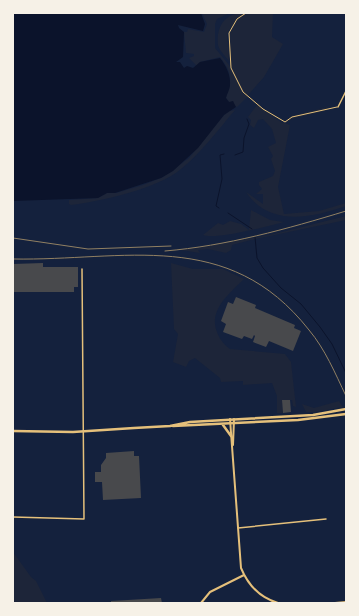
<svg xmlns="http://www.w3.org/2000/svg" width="359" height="616" font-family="'Alegreya Sans',sans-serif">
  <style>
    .green { fill: #1d2539 }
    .water { fill: #0b132b }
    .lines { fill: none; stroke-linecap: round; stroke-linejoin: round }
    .stream { stroke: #0b132b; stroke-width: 1 }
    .building { fill: #48494c }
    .path { stroke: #e5c07b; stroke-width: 1 }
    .minor { stroke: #e5c07b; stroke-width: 1.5 }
    .tertiary { stroke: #e5c07b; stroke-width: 2 }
    .primary { stroke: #e5c07b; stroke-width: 2.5 }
    .rail { stroke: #918062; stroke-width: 1 }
  </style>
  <rect width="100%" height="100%" fill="#14213d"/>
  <!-- green -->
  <path class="green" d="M202,13H230L217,19L215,24V48L229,65L243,93C230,76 223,43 233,24L227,34L229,61C225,56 219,50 218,45C216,28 224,13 243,13L241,15L244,13H273L272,37L283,44L264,77L248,95L264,109L285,121L292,116L327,107L328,110L292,119L286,123L265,111L281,122L290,125L278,187L284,214L319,211L346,203V206C312,218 269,227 246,192L263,204V194H256L262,189L259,185V182L273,176L275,171L271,159L273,156L268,147L276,143L272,129L263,119L258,120L254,128L250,125L251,120L248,117L257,105L248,96L237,107L229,102L226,98C230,79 234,75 220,57L200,62L197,66L189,58L194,56V54L186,53L184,32H187L188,29L204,32L207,24Z
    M235,110C218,130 201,153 181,169C157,189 101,201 71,205L69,204V200L98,198L107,193H116L143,185L163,177L189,158L224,115L229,111Z
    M251,210L270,220L284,222C269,226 216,240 203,235L218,223L223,225L230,221L241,224L249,230Z
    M346,216V220L251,240L232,245L231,250L226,253L208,249L198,250L200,253L181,250L198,248L274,234Z
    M171,263L193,269H223L244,279C230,293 208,310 217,332C219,338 224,345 230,349L285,354L291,362L296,407L293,406L292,400H282L283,413H277V396L272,383L243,385V381L221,382L220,378L195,358L189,361L186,367L173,362L178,334L174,329Z
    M339,401L343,407L316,412H306L302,404L314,408Z
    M13,552L31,577L36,581L47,603H13Z"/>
  <!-- water -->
  <path class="water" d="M13,13H201L205,24L203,31L178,25L179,28L184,32L183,57L176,62H180L184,68L187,66L193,68L200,62L220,58C226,65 231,76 230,85C230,89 227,94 226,98L229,102L233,101L236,107L224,115L198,148L173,171L161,178L115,193H107L98,198L13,201Z"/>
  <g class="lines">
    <!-- stream -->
    <path class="stream" d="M235,155L243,152L244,138L249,124L247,119
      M219,208L216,206L222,179L220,155L224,154
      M228,213L252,229
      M255,237L257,258L263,268L281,288L301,304L320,327L332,344L346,373"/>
  </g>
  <!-- building -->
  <path class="building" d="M43,263V267H78V287H74V292H13V264Z
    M236,297L256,305L255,308L295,325L294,328L301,331L293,351L269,341L266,347L253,342L255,336L254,335L252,339L244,336L242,339L223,332L226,324L221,321L228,302L233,304Z
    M282,400H290L291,412L283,413Z
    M134,451V456H139L141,498L103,500L102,482H95V472H101V465L106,458V453Z
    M161,598L162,603H111V601Z"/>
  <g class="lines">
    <!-- path -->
    <path class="path" d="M246,13L237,19L229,33L231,68L243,92L263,109L285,122L292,117L337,107"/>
    <!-- minor -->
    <path class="minor" d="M338,107L346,91
      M13,517L84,519L82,269
      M238,528L326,519"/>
    <!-- tertiary -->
    <path class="tertiary" d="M230,419L241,568C248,585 261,598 278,603
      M233,445L234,419
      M201,603L210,592L244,575
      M335,603L346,602"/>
    <!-- primary -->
    <path class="primary" d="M223,425L231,436
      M173,426L298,420L346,414
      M13,431L73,432L134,428L170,426L190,422L313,415L346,409"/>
    <!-- rail -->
    <path class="rail" d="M13,238L88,249L171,246
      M165,251C226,246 287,229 346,211
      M13,259C125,261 228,227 309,330C325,349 335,373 346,396"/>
  </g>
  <!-- border -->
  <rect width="359" height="616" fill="none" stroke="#f6f1e7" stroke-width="28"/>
</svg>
